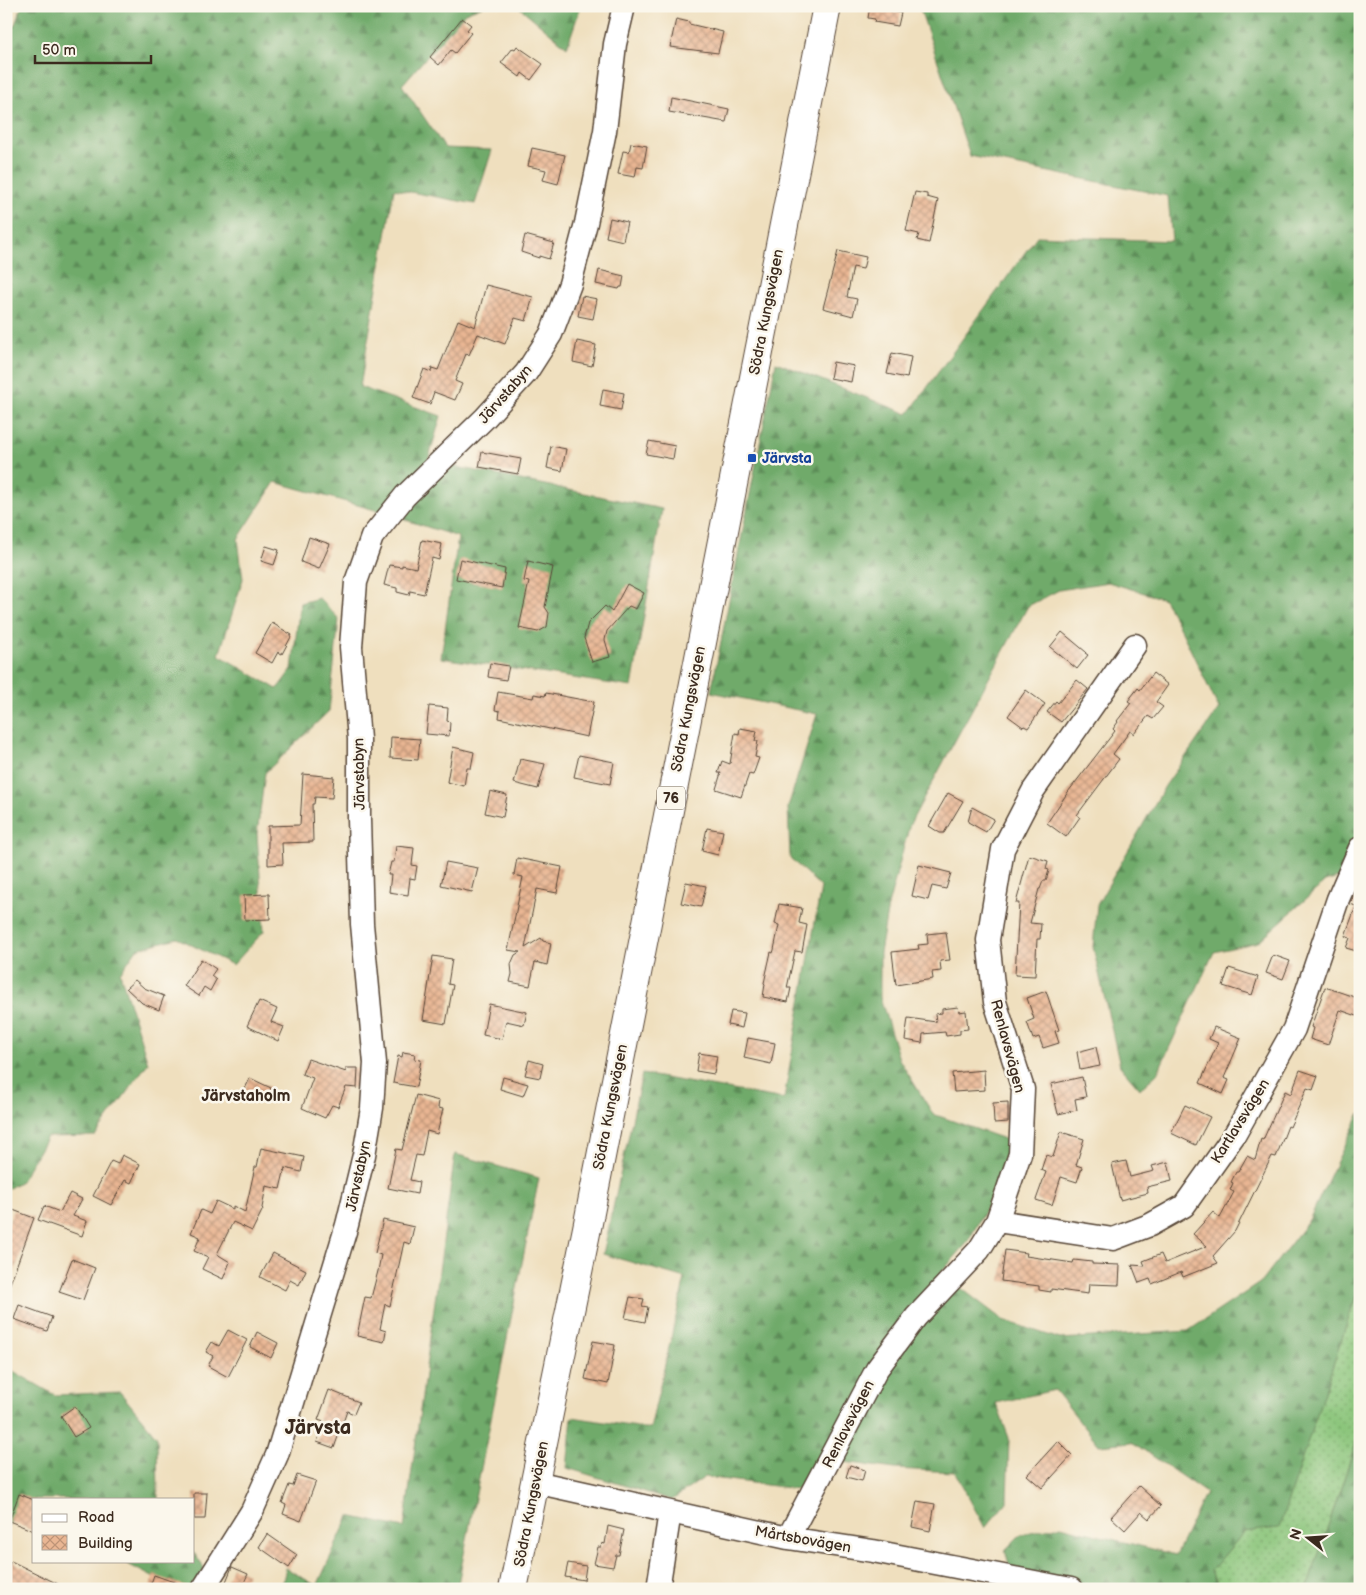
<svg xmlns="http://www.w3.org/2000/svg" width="1366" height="1595" font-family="'Balsamiq Sans',sans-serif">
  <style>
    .grass { fill: url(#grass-dots); stroke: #62784c }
    .forest { fill: url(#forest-firs); stroke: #556a44 }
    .building { fill: url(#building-cross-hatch) }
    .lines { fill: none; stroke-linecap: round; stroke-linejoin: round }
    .minor-casing { stroke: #564536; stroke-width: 25 }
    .major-casing { stroke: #564536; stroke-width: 30 }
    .minor { stroke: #fff; stroke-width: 22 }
    .major { stroke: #fff; stroke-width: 28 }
    .rail-casing { stroke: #3b2a1e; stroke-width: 5.5 }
    .rail { stroke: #fbf7ec; stroke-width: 4; stroke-dasharray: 11; stroke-linecap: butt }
    .transit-dot { fill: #1a4fb4; stroke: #fbf7ec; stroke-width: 2 }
    .labels { text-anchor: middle; stroke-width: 5; stroke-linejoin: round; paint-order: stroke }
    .shield { fill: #fbf7ec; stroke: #75685c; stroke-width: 1 }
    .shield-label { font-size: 14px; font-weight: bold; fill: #3b2a1e }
    .street-label { font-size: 15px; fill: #3b2a1e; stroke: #fbf7ec }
    .transit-label { font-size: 15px; font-weight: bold; fill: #164399; stroke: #fbf7ec; text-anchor: start }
    .neighbourhood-label { font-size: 16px; font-weight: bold; fill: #3b2a1e; stroke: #fbf7ec }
    .district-label { font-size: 20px; font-weight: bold; fill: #3b2a1e; stroke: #fbf7ec }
  </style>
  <defs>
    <pattern id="grass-dots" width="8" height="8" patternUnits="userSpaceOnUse" patternTransform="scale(1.25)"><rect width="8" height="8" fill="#8ac57a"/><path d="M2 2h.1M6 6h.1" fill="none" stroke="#72a063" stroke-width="1.8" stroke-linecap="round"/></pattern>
    <pattern id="forest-firs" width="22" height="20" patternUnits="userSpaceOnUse" patternTransform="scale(1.25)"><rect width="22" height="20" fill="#6faa6a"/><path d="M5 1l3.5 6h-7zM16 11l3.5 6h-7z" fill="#5c8b57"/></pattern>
    <pattern id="building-cross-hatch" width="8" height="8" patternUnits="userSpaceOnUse" patternTransform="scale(1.25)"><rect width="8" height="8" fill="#e9b693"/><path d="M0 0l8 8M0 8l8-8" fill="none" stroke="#be9477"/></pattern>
  </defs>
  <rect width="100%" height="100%" fill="#fbf7ec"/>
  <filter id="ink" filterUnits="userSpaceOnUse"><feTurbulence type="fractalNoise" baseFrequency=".02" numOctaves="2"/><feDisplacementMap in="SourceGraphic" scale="10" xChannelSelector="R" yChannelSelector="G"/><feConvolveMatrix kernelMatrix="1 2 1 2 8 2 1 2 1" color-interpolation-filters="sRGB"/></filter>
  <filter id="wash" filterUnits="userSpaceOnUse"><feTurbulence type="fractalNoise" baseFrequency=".0096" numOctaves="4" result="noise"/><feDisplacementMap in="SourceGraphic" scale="20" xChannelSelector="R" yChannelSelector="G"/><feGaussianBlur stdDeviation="1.12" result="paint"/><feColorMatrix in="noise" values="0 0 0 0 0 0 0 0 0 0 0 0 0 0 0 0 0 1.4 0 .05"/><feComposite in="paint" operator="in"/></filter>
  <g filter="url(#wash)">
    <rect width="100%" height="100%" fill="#efdfbe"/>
    <!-- grass -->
    <path class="grass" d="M1360,1284V1431L1307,1589H1219L1211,1571L1244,1532L1279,1527Z"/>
    <!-- forest -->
    <path class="forest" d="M22,6H483L465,13L402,85L445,148L492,150L475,204L394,189L360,387L441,416L428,461L662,509L632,687L441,658L458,537L375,510L275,482L238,539L243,579L219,655L277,689L292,669L300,603L319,598L339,619L329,711L265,773L257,834L264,931L233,965L177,938L137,949L120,973L148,1063L95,1136L47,1137L21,1181L6,1190V47Z
      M518,6H581L567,47Z
      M919,6H1360V871L1325,882L1258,942L1214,952L1157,1074L1140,1089L1120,1066L1093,947L1097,905L1165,786L1219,709L1181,630L1164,599L1108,582L1059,590L1028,606L910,824L888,906L880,953V997L899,1059L933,1114L1013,1142L1006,1170L968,1242L941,1273L1003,1320L1060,1339L1188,1331L1261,1282L1309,1220L1360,1113V1284L1279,1528L1244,1532L1211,1571L1219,1589H1018L1010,1568L1005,1550L1021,1534L1061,1526L1176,1555L1206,1493L1132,1442L1099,1445L1055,1390L996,1403L1009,1438L1007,1502L985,1528L955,1472L895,1469L822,1459L797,1489L705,1477L672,1500L567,1468L572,1417L650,1429L685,1278L603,1254L642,1074L784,1099L821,887L790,858L788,807L817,714L711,692L776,362L908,414L1037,236L1172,241L1168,196L970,156Z
      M455,1154L539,1178L457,1589H281L286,1568L317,1586L349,1516L404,1528Z
      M6,1367L55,1395L120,1392L157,1437L158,1499H34V1523L15,1516L6,1528Z
      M1360,1431V1589H1307L1313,1571Z
      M194,1553L204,1568L196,1589H158L160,1581L122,1561H194Z"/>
    <g id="blocks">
      <!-- building -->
      <path class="building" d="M870,6H884V9L901,13L898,26L874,22L875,19L868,18Z
        M462,18L471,25L467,30L471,33L455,53L451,50L439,65L430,57Z
        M676,19L689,22V24L723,32L718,53L670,47Z
        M517,46L543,64L531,80L522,73L520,77L501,63L513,48L515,49Z
        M671,97L729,109L726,122L669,112Z
        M631,143L647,146L643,168L637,167L635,177L618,174L623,151L629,152Z
        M532,148L565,155L558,184L543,180L546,170L528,166Z
        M915,192L927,194V197L938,200L929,243L917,240L919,234L906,231Z
        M610,218L627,222L623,241L606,237Z
        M525,235L554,243L549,259L539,256V258L521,252Z
        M838,251L866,257L863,269L853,267L847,297L857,299L853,316L823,308Z
        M599,270L624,276L622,287H620L619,289L596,284Z
        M486,285L533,297L526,321L515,318L505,344L478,334L469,355L466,354L455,381L462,384L455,400L434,392L430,404L413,398L424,369L431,372L432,368L438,370L458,320L475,327Z
        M582,296L597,299L593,319L578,316Z
        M577,341L596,345L592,366L573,362Z
        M892,353L911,357L907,378L887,374Z
        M833,362L854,366L851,382L830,378Z
        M603,389L624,393L621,410L600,406Z
        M649,441L675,446L673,459L646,454Z
        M551,446L566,449L562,471L547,468Z
        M482,452L521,459L518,474L479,467Z
        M309,537L330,544L319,569L301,562Z
        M422,540L442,544L439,560L432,558L424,594L410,591L409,595L397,592V588L384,585L389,565L402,567V565L416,568Z
        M266,546L279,550L274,565L261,561Z
        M460,559L505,569L502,588L456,579Z
        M528,561L553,567L545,607L549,613L547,627L538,632L519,628L529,582L524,581Z
        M627,584L644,593L636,609L629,606L607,631L605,640L610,657L592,662L584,638L588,623L605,606L612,612Z
        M272,623L292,635L282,654L278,652L272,663L255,653Z
        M1062,632L1086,652L1085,653L1088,655L1077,669L1050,647Z
        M490,663L509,666L506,680L488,677Z
        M1153,673L1168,685L1156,702L1163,707L1153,719L1148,716L1134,734L1130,731L1113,754L1119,759L1077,815L1080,817L1066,837L1047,823L1068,792L1115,731L1113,729L1118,722L1117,721L1131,703L1128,701L1138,688L1140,690Z
        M1077,680L1088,689L1061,722L1047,712L1056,701L1058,703Z
        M1026,690L1045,704L1028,728L1024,726L1023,727L1008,716Z
        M498,692L533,698L534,694L545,696L546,693L594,702L587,737L499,718L500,711L495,710Z
        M429,706L448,708L447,721L450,722L449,736L426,734Z
        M740,728L757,731L755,741H758L755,757L759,758L753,775L749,774L741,797L716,789L721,773H718L722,761L730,764L735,733L739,734Z
        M391,737L420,739L418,760L390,758Z
        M453,747L474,752L471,768H467L464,786L447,782Z
        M579,755L614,762L610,784L574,777Z
        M520,759L545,764L538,789L514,783Z
        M303,774L334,777L332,798L315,797L314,804H312L313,842L282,843L283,864L268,865V826L300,825Z
        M490,791L507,795L503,817L485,813Z
        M948,793L963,801L944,833H940L929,826Z
        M972,807L994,819L986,832L968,822Z
        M707,828L723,831L718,855L702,851Z
        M396,846L414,848L412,865L417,866L415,879L410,878L408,895L389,892L391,875H388L391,862H394Z
        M1029,855L1048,861L1046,869L1049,870L1046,881H1043L1040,889H1039L1030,923L1041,924L1040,939H1037L1035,976L1015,975L1019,903H1016Z
        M517,858L562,867L557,893L537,889L525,948L541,938L543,941L551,943L547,965L535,962L530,986L510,982L512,974L511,964L515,955L520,952L508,950L523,877L514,875Z
        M446,862L478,868L472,892L441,885Z
        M919,865L951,873L946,889L932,886L928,900L912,896Z
        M686,882L706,886L701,907L681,903Z
        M1357,888L1360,889V952L1346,948L1350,938L1345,936L1356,906L1350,904Z
        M269,894L270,919L245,920L244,895Z
        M779,904L802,908L799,923L807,925L802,952L795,951L787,988H791L788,1002L763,997L765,984L764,983L771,952L773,953L774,950L779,925L775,924Z
        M946,932L950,960L940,961L941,971L932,972L933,979L896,985L892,952L919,949L918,945L928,944L927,934Z
        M1273,955L1290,961L1283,979L1266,973Z
        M433,956L452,959L448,984L453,985L446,1024L423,1020Z
        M201,959L216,969L211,976L216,980L210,991L204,987L199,996L184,986Z
        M1229,968L1258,977L1252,995L1223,986Z
        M135,980L144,988L164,996L159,1010L142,1003L126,988Z
        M1325,987L1360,999V1017L1340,1010L1328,1045L1310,1039L1313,1028L1311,1027Z
        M1046,991L1059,1030L1055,1031L1059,1043L1043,1048L1039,1037L1033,1039L1027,1022L1034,1019L1027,998Z
        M259,1001L277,1009L271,1022L284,1027L278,1041L247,1026Z
        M489,1004L527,1012L524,1025L506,1021L502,1039L483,1035Z
        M958,1007L959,1012L966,1011L968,1029L960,1030V1034L946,1036L945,1032L923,1034L922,1043L905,1040L908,1018L936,1022L935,1014L942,1013V1009Z
        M731,1011L745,1013L742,1028L728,1025Z
        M1214,1027L1241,1038L1224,1078L1229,1080L1223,1094L1200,1083L1218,1043L1209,1039Z
        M748,1038L775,1043L771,1064L744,1058Z
        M1096,1047L1100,1066L1080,1070L1077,1052Z
        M403,1052L415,1054L414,1059L421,1060L416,1087L393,1083L398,1056L402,1057Z
        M699,1053L717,1056L714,1074L696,1071Z
        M308,1059L346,1072V1068H358L357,1088L346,1087L338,1107L332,1105L325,1118L302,1108L313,1078L302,1074Z
        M529,1060L543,1064L540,1078L525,1075Z
        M984,1070L985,1090L954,1092L952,1073Z
        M1300,1070L1318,1076L1313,1090L1307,1088L1290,1127L1288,1126L1276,1157L1272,1156L1235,1231L1213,1256L1218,1263L1183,1277L1181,1272L1152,1284L1150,1279L1139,1283L1132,1265L1145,1266L1143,1261L1161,1254L1165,1263L1207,1246L1193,1234L1213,1212L1220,1218L1234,1192L1230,1190L1233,1183L1231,1182L1236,1172H1238L1247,1156L1255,1160L1261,1139L1263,1140L1285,1091L1291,1094Z
        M503,1077L528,1084L523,1096L500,1089Z
        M1082,1077L1086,1097L1075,1099L1077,1110L1058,1114L1051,1084Z
        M250,1078L271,1088L265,1101L244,1091Z
        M416,1095L439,1101L438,1108L443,1109L437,1134L427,1131L422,1156L416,1155L410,1180L419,1182L417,1194L388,1188L396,1149L402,1150Z
        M1008,1102V1122L994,1123L993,1103Z
        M1185,1105L1210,1117L1196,1145L1171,1133Z
        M1061,1132L1084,1139L1076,1165L1082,1167L1077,1182L1061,1177L1052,1205L1036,1200L1046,1172L1041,1170L1046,1155L1053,1157Z
        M261,1148L304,1157L301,1172L285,1168L280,1189L266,1186L262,1208L263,1209L252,1231L233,1222L217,1254L230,1262L223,1279L202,1269L208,1257L194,1251L200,1237L191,1233L201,1210L210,1214L216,1201L233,1209V1206L245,1212L255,1167H257Z
        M122,1155L140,1164L131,1183L125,1180L111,1205L93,1196L111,1161L118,1164Z
        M1126,1161L1130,1177L1154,1171L1152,1166L1168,1162L1172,1181L1147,1187L1148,1193L1120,1200L1112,1164Z
        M70,1193L82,1199L73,1216L87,1221L82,1236L38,1220L44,1206L60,1212Z
        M13,1210L34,1218L8,1289H6V1230Z
        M383,1220L414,1227L410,1244L404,1242L390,1306L385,1304L380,1329L386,1331L384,1342L357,1336L365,1297L371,1298L378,1271L381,1255L375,1253Z
        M1005,1250L1027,1253L1026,1256L1073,1263L1074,1260L1092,1262V1264L1120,1265L1119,1285L1089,1284L1088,1294L1051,1289V1292L1039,1290V1286L1001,1281Z
        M273,1253L306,1270L299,1285L290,1280L285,1290L260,1277Z
        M72,1259L95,1268L83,1300L59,1292Z
        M630,1297L644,1299L642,1306L648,1307L645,1322L625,1318Z
        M19,1305L52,1317L47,1331L14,1319Z
        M228,1330L247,1340L228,1377L208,1366L213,1356L206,1352L212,1342L219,1346Z
        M257,1332L278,1343L271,1358L250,1347Z
        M593,1341L615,1345L608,1384L585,1379Z
        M329,1390L359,1402L354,1414L347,1411L334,1448L317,1442L324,1422L318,1420Z
        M75,1406L89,1428L74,1437L61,1416Z
        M1058,1441L1072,1455L1042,1488L1027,1475Z
        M850,1465L865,1470L862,1481L846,1477Z
        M297,1475L316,1481L301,1521L283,1514L286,1505L282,1503L289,1485L293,1486Z
        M1139,1486L1161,1506L1149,1519L1141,1512L1125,1530L1111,1517Z
        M194,1493H207L205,1519H194Z
        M19,1494L34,1500V1531L9,1521Z
        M917,1501L935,1504L930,1531L912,1527Z
        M608,1526L624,1530L619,1555H616L613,1567L594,1564L598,1547H601L602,1543L605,1544Z
        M267,1534L297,1555L289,1568L259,1547Z
        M11,1561L58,1584H28L25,1589H6V1571Z
        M568,1563L586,1566L584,1580L565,1577Z
        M232,1567L248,1574L241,1589H223Z
        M154,1575L188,1587V1589H149Z"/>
    </g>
  </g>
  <g filter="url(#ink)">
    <use href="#blocks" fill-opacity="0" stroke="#564536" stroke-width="1"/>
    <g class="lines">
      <!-- minor casing -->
      <g class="minor-casing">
        <path id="minor" d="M997,1221L1113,1239L1150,1225L1184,1206L1235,1134L1294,1029L1338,899L1360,848
          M535,1482L788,1538L873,1551L1071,1589
          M788,1538L877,1369L916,1317L979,1250L997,1221L1020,1154L1023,1089L995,1002L988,940L1003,849L1033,791L1135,645
          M203,1589L252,1511L277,1455L347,1225L364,1155L372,1108L375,1063L362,924L359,819V739L351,647L356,582L372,537L405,496L485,418L526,373L551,334L570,284L586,223L605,131L615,44L624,6
          M658,1589L670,1512"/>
      </g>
      <!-- major casing -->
      <g class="major-casing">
        <path id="major" d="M513,1589L587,1228L827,6"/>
      </g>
      <!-- minor -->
      <use href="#minor" class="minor"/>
      <!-- major -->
      <use href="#major" class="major"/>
      <!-- rail casing -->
      <g class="rail-casing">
        <path id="rail" d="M6,14L9,6"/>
      </g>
      <!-- rail -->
      <use href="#rail" class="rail"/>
    </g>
  </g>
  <!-- markers -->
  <rect class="transit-dot" x="747" y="453" width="10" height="10" rx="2.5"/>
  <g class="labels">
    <!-- shield labels -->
    <rect class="shield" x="657" y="786.5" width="28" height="23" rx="4"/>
    <g class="shield-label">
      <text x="671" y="803">76</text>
    </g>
    <!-- street labels -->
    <g class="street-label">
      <text transform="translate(766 312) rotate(-79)" y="5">Södra Kungsvägen</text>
      <text transform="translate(505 394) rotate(-49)" y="5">Järvstabyn</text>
      <text transform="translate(688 709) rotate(-79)" y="5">Södra Kungsvägen</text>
      <text transform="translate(359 774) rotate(-91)" y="5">Järvstabyn</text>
      <text transform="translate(1008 1046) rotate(75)" y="5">Renlavsvägen</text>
      <text transform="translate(610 1107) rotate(-79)" y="5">Södra Kungsvägen</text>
      <text transform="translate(1240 1121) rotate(-58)" y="5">Kartlavsvägen</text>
      <text transform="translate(358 1176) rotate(-78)" y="5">Järvstabyn</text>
      <text transform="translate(848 1424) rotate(-63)" y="5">Renlavsvägen</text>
      <text transform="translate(531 1504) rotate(-79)" y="5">Södra Kungsvägen</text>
      <text transform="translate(803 1539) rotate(10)" y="5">Mårtsbovägen</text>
    </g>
    <!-- transit labels -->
    <g class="transit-label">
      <text x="762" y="463">Järvsta</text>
    </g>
    <!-- neighbourhood labels -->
    <g class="neighbourhood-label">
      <text x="246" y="1101">Järvstaholm</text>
    </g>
    <!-- district labels -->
    <g class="district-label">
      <text x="318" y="1434">Järvsta</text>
    </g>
  </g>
  <!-- margin -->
  <rect width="1366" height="1595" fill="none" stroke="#fbf7ec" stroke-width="25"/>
  <!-- legend -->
  <rect x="32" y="1498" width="162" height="65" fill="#fbf7ec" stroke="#aea59a"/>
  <rect x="42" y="1514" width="25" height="8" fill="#ffffff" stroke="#aea59a"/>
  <text x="78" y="1522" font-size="15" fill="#3b2a1e">Road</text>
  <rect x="42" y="1535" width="25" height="15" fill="url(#building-cross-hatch)" stroke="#aea59a"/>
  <text x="78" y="1548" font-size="15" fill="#3b2a1e">Building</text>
  <!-- north arrow -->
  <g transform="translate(1308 1538) rotate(287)" stroke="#fbf7ec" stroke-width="4" paint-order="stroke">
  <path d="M0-4L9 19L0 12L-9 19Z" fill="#3b2a1e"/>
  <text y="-8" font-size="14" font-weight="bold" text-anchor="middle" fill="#3b2a1e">N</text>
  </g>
  <!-- scale -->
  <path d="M35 55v8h116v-8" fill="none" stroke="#3b2a1e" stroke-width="2.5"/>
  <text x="42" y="55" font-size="15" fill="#3b2a1e" stroke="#fbf7ec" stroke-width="4" paint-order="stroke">50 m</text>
</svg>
